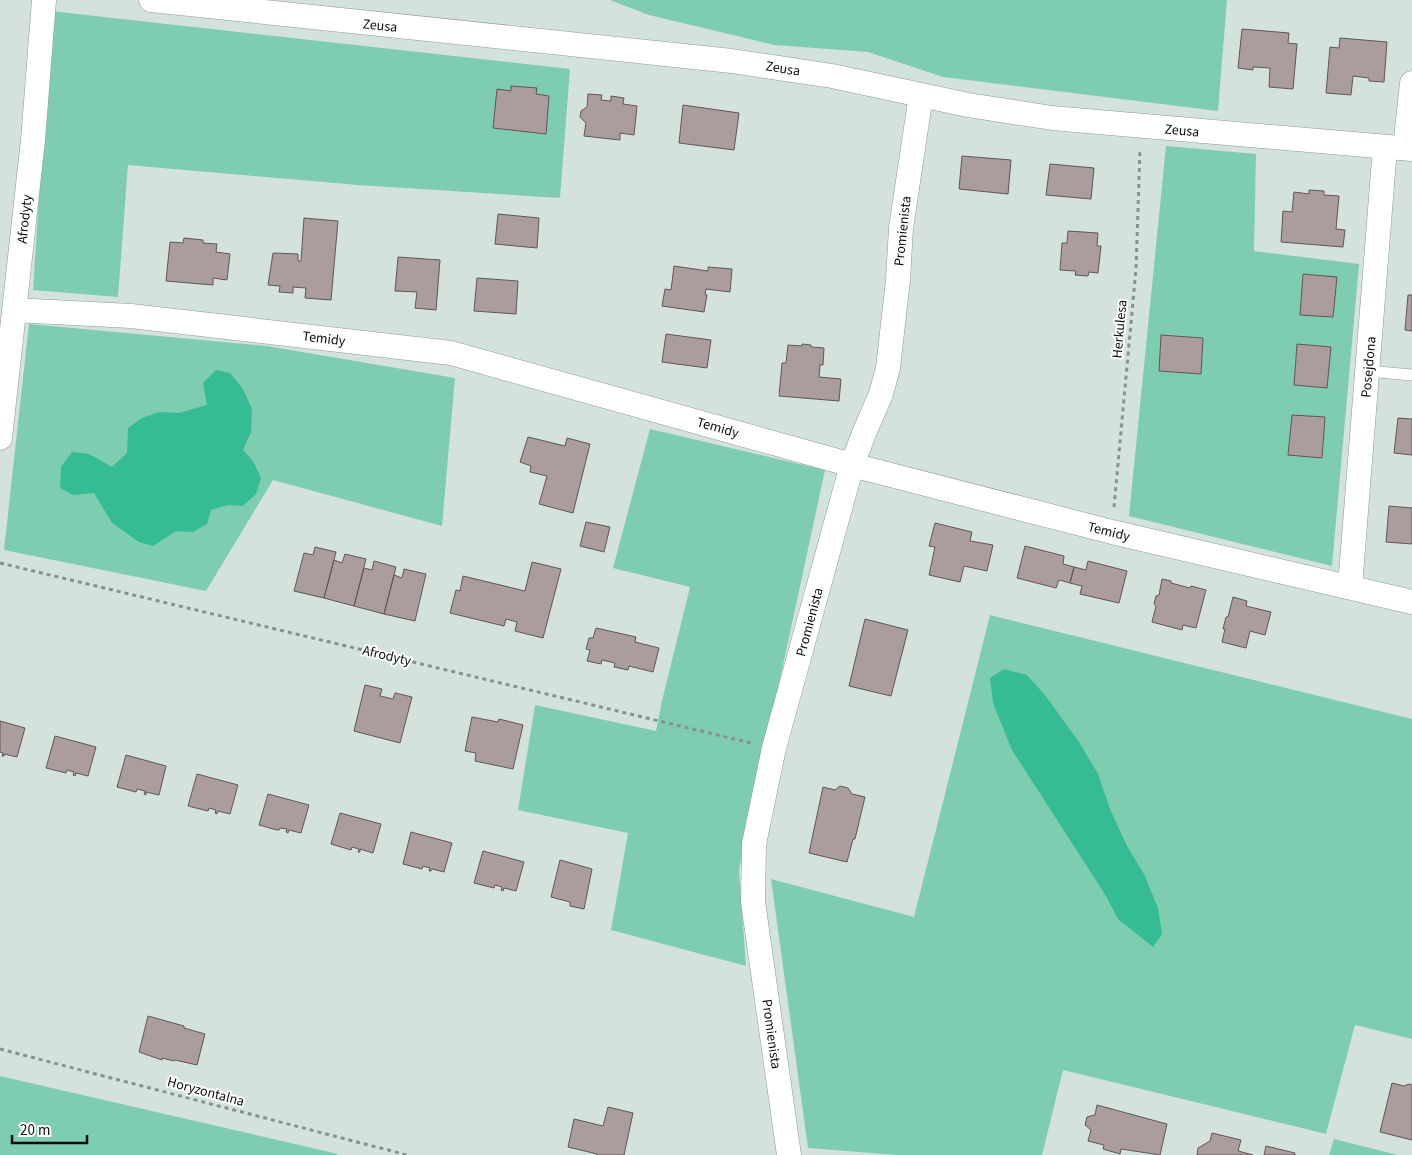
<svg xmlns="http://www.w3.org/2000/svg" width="1412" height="1155" font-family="'Source Sans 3',sans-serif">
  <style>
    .green { fill: #7fcdb0 }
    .water { fill: #35bc94 }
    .building { fill: #ab9c9e; stroke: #625557 }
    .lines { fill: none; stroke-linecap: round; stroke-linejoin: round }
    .service-casing { stroke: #8d9a94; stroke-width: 12 }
    .minor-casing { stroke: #8d9a94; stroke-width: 25 }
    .path { stroke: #87928d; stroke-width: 3; stroke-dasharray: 4 4; stroke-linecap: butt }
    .service { stroke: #fff; stroke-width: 11 }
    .minor { stroke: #fff; stroke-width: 24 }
    .labels { text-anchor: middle; stroke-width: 4; stroke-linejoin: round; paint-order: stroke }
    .street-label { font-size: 14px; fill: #090e0c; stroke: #fff }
  </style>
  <rect width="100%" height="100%" fill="#d4e2dc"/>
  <!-- green -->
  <path class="green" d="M610,0H1227L1218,111L943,77L868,52L774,45L649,15Z
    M51,11L570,69L560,198L358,185L128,165L118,297L33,290Z
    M1166,146L1256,154L1254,251L1359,264L1332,566L1129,516Z
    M29,324L267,346L455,378L442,526L273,480L206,591L4,550Z
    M650,429L825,470L739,870L746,966L611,930L628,833L518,810L535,705L656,731L662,701L690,587L613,568Z
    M990,615L1412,719V1039L1355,1025L1326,1134L1063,1070L1042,1155H897L808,1148L771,879L914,917Z
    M0,1076L338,1154L337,1155H0Z
    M1334,1139L1398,1155H1329Z"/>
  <!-- water -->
  <path class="water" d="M216,370L230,373L243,389L252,409L251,432L243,450L253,461L261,478L256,494L243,506L228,505L211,510L207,524L193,532L176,531L153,546L139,542L112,523L94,493L73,495L60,488L61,467L72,452L89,454L112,467L127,453L128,428L142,418L159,412L179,413L207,405L203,383Z
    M1004,669L1027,675L1045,695L1079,742L1098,774L1110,809L1127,846L1144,874L1158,908L1162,934L1153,947L1118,919L1106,896L1012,750L993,703L990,678Z"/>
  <!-- building -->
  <path class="building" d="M1242,29L1289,33L1288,43L1297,44L1293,89L1269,87L1270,68L1253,67V70L1238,68Z
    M1340,38L1387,42L1384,82L1369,81V78L1353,76L1351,95L1326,93L1330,47L1339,48Z
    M511,86L537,88L536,94L549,96L546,134L493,128L497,89L511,91Z
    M588,94L602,95L601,100L611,101V96L624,98L623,104L637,106L634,135L620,133V140L584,136L586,123L580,117L581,111L587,107Z
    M683,105L739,113L734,150L679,143Z
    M962,156L1011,160L1008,194L959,189Z
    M1050,164L1094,168L1091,199L1046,195Z
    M1309,190L1324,191V195L1339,196L1336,229L1345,230L1343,247L1281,242L1283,211L1292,212L1294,192L1309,194Z
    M498,214L539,218L537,248L495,244Z
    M304,218L338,221L331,300L305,298L306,288L293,287V293L279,292L280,286L268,285L273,253L298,254V261H301Z
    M1068,231L1098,233L1097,246H1101L1098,273L1089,272L1088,276L1075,275L1076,271L1060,270L1062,243H1067Z
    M184,238L203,240V243L217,244L216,252L230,254L227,280L213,278V285L166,281L170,242L183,243Z
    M398,257L440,260L436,310L415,308L417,292L395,291Z
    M674,266L708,271V267L732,269L730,292L706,289L705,294L707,295L704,312L662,306L665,289L671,290Z
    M1303,274L1337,277L1333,317L1300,315Z
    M477,278L518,281L516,314L474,311Z
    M1408,295H1412V331L1405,330Z
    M666,334L711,340L707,368L662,362Z
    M1161,335L1203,338L1201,374L1159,371Z
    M802,344L811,345V347L824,348L823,365H820L819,377L841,379L839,401L779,396L782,363H786L788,345L802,346Z
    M1297,344L1331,347L1327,388L1294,385Z
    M1292,415L1325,417L1322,458L1288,455Z
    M1398,418L1412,419V455L1394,453Z
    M528,437L565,446L567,438L590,444L573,513L539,504L547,476L530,472L531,466L520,462Z
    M1389,506L1412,508V544L1386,542Z
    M586,522L610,527L604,552L580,546Z
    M935,523L972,532L970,541L993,545L987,571L964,566L960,582L929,575L935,547L929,546Z
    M1025,546L1064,556L1063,564L1074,567L1070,583L1059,580L1056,588L1017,578Z
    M315,547L336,552L324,598L294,591L304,553L313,555Z
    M345,554L366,559L354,606L324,598L334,560L342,563Z
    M374,561L396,567L384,614L354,606L364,568L372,570Z
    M1088,561L1127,571L1119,603L1080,594L1082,586L1070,583L1074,567L1086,570Z
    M532,562L561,569L543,638L515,631L517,622L506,619L504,626L450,613L456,590L460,591L463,576L525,591Z
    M404,569L426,574L415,621L384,614L394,575L402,578Z
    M1162,579L1171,581V583L1190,588L1191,586L1206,590L1196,628L1183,625L1182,630L1152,622L1156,606L1154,604L1156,596L1159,595Z
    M1233,597L1247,601L1246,606L1271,612L1265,635L1250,631L1246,648L1222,642L1225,629H1223L1226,617H1228Z
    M865,619L908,630L891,696L849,686Z
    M596,628L636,637L635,642L659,648L653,672L629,666L628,670L614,667L615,663L602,660L601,664L587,661L590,650L586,649L589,638H593Z
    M365,685L382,689L380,696L393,699L395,693L412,697L400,743L354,731Z
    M472,717L498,722L499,719L523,725L513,769L475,761L476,753L465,751Z
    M0,721L25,728L17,757L4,754V756H2L3,753L0,752Z
    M55,736L96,747L88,776L76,773L75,776L73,775L74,772L67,770L66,773L46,768Z
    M126,755L166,766L159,795L146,792V795L144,794L145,791L137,789L136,792L117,787Z
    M197,774L238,785L230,814L218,811L217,814L215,813L216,810L209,808L208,811L188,806Z
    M840,786L848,788L852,794L865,797L855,839H853L847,862L809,853L823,787L835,790Z
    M268,794L309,805L301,833L289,830L288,833L286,832L287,829L280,828L279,830H277L259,825Z
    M340,813L381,824L373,853L360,849V852H358L359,849L352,847L351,850L331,844Z
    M411,832L452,843L444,872L432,869L431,871H429L430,868L423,866L422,869L403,864Z
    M483,851L524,862L516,891L504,888L503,891L501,890L502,887L495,885L494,888L474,883Z
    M560,860L592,869L584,909L570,906V902L551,897Z
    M148,1016L184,1026V1028L205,1034L197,1065L175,1060L174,1061L162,1058V1060L139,1052Z
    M1392,1083L1404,1086L1409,1084L1412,1085V1140L1380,1132Z
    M1097,1105L1167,1124L1160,1155L1121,1149L1120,1154L1103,1149L1104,1145L1088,1141L1091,1130L1085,1125L1087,1117L1095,1115Z
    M608,1107L633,1113L624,1155H597V1154L568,1147L574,1119L603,1126Z
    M1212,1133L1241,1140L1238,1151L1253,1155H1197L1198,1148L1210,1141Z
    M1266,1146L1295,1153V1155H1264Z"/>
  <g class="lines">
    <!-- service casing -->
    <g class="service-casing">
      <path id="service" d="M1368,371L1412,375"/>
    </g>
    <!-- minor casing -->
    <g class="minor-casing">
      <path id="minor" d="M151,0L732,61L832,76L968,105L1052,118L1412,149
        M1405,148L1412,83
        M14,310L131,316L451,353L852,465L1112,532L1412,602
        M0,438L33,140L44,0
        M1350,587L1385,147
        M789,1155L753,902L754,844L774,748L852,465L865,431L881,394L888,368L898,280L901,228L921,95"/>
    </g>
    <!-- path -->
    <path class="path" d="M1114,507L1136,269L1140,150
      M0,563L751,743
      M0,1049L407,1155"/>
    <!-- service -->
    <use href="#service" class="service"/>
    <!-- minor -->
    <use href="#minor" class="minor"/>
  </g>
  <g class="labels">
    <!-- street labels -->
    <g class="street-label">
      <text transform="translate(380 25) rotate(6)" y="5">Zeusa</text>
      <text transform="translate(783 68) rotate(9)" y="5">Zeusa</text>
      <text transform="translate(1182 130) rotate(5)" y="5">Zeusa</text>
      <text transform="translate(24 219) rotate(-84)" y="5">Afrodyty</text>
      <text transform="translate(902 231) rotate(-84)" y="5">Promienista</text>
      <text transform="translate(1119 329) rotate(-85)" y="5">Herkulesa</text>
      <text transform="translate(324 338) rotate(7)" y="5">Temidy</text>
      <text transform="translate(1368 367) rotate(-85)" y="5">Posejdona</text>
      <text transform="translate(718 427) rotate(16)" y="5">Temidy</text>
      <text transform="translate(1109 531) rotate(14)" y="5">Temidy</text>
      <text transform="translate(809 622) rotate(-75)" y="5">Promienista</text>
      <text transform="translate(387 655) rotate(13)" y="5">Afrodyty</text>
      <text transform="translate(772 1034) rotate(82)" y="5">Promienista</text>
      <text transform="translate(206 1091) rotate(15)" y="5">Horyzontalna</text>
    </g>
  </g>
  <!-- scale -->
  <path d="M12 1135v8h75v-8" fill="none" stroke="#090e0c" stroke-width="2.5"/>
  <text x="20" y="1135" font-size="15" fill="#090e0c" stroke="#ffffff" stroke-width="4" paint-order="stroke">20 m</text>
</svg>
